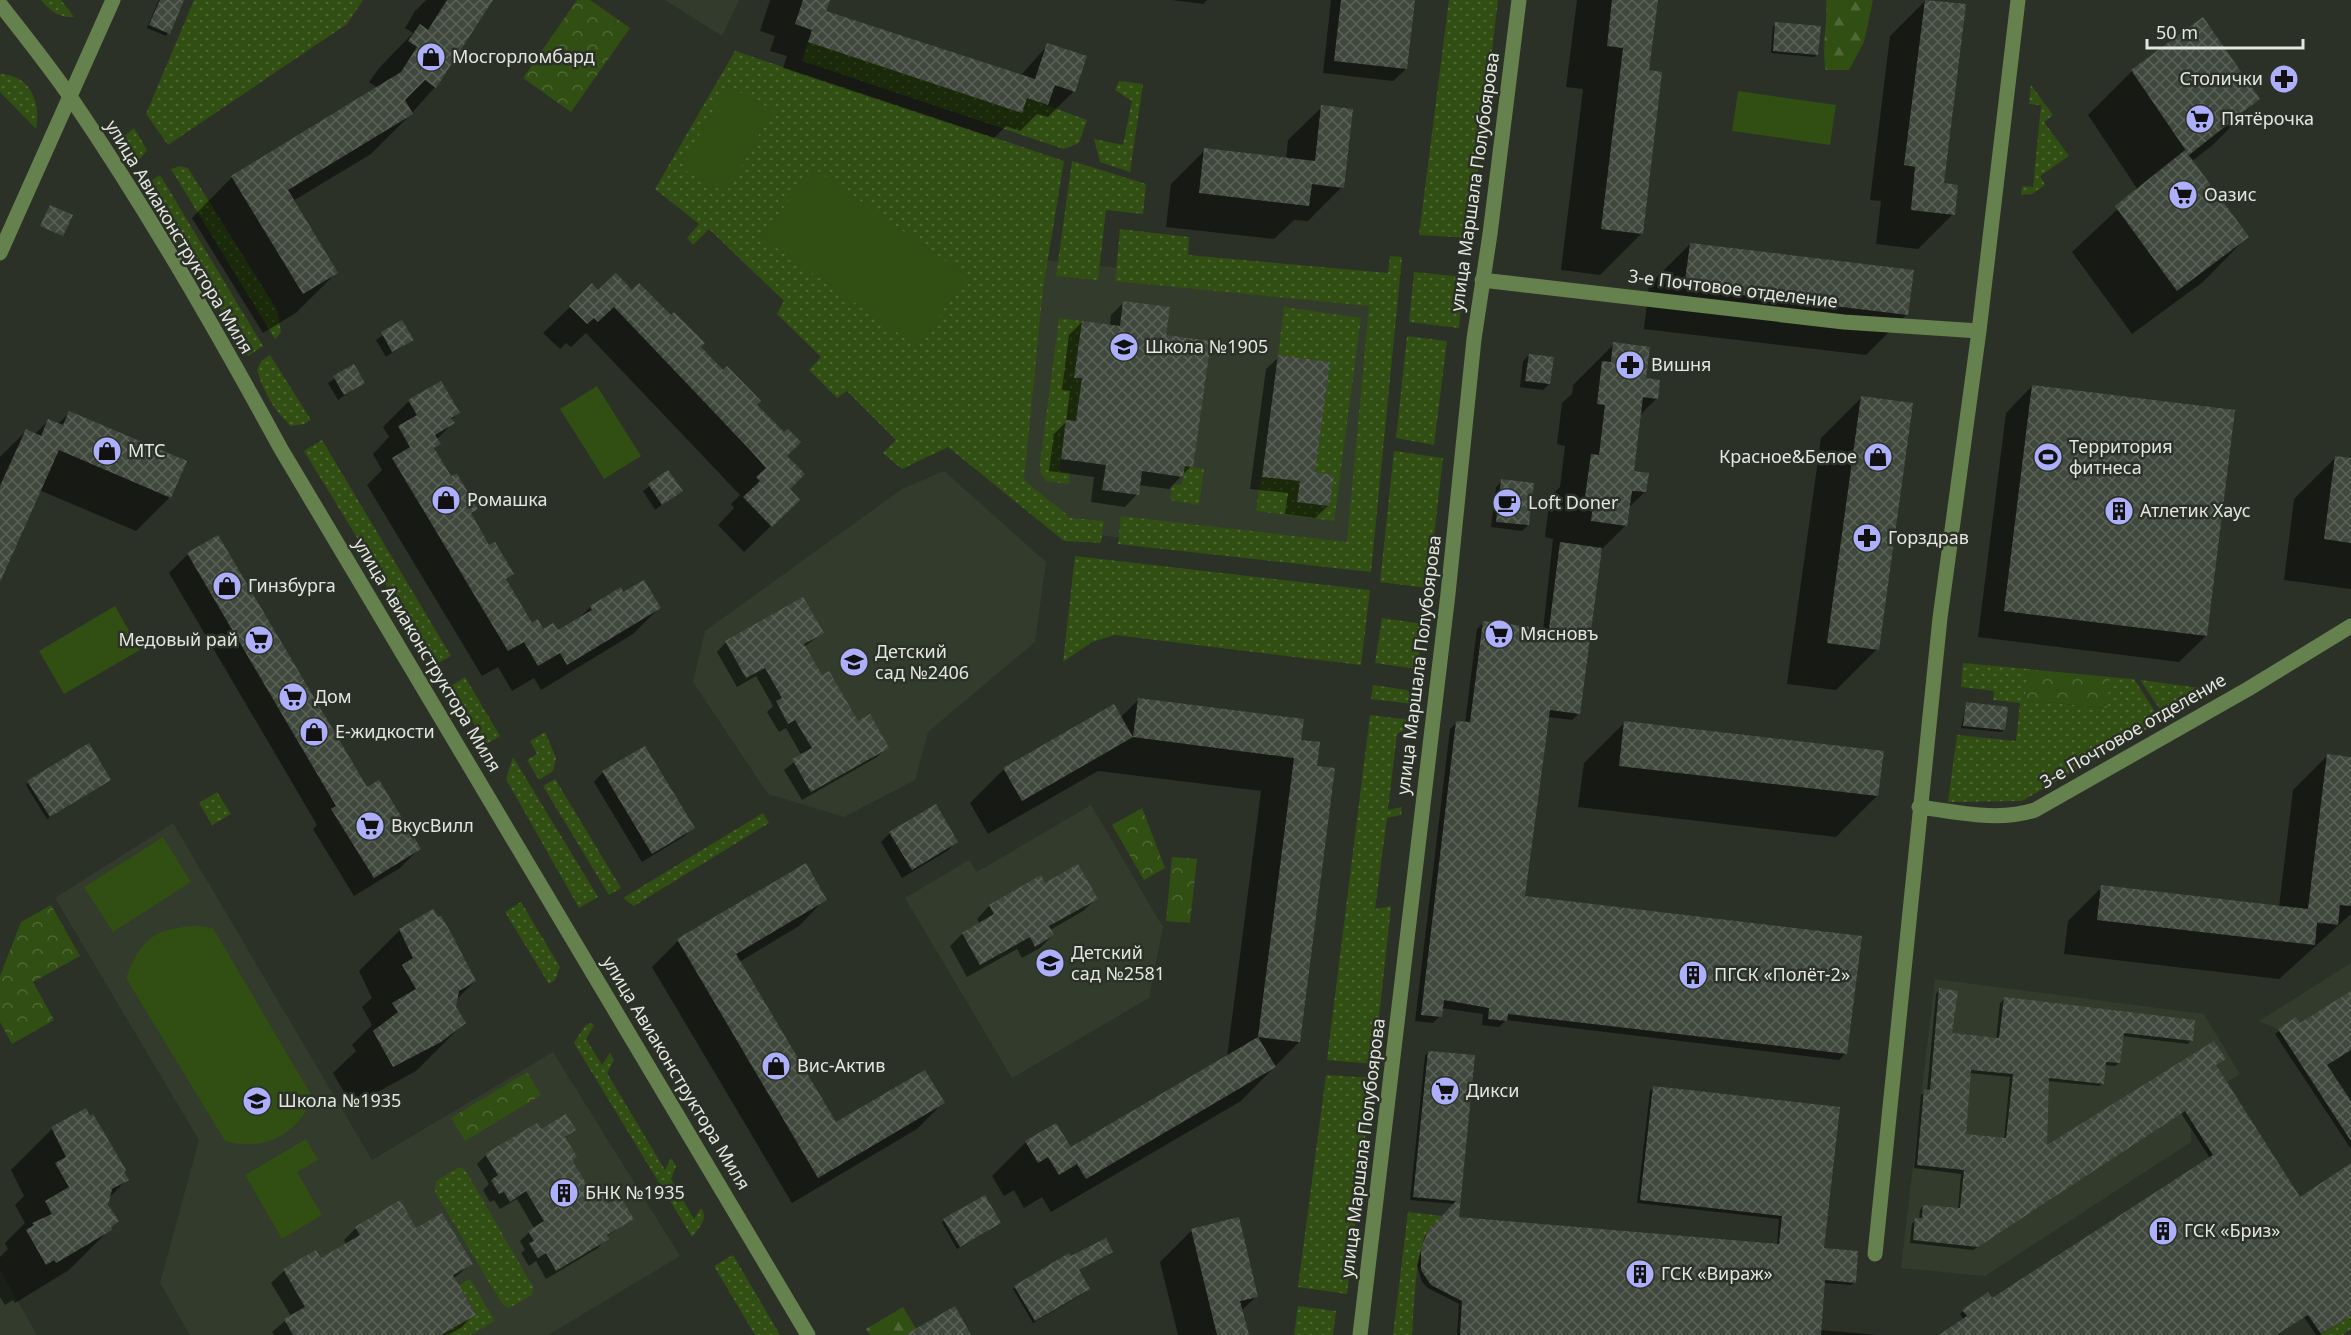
<svg xmlns="http://www.w3.org/2000/svg" width="2351" height="1335" font-family="'Noto Sans',sans-serif">
  <style>
    .built { fill: #323b2c }
    .grass { fill: url(#grass-dots) }
    .forest { fill: url(#forest-firs) }
    .park { fill: url(#park-crowns) }
    .garden { fill: #314e13 }
    .shadow { fill: #0007; fill-rule: evenodd }
    .building { fill: url(#building-cross-hatch); fill-rule: evenodd }
    .lines { fill: none; stroke-linecap: round; stroke-linejoin: round }
    .minor { stroke: #64814e; stroke-width: 15 }
    .labels { text-anchor: middle; stroke-width: 5; stroke-linejoin: round; paint-order: stroke }
    .poi-label { font-size: 18px; fill: #e3e7e0; stroke: #2b3127; text-anchor: start }
    .street-label { font-size: 18px; fill: #e3e7e0; stroke: #2b3127 }
  </style>
  <defs>
    <pattern id="grass-dots" width="8" height="8" patternUnits="userSpaceOnUse" patternTransform="scale(1.5)"><rect width="8" height="8" fill="#314e13"/><path d="M2 2h.1M6 6h.1" fill="none" stroke="#4f6835" stroke-width="1.8" stroke-linecap="round"/></pattern>
    <pattern id="forest-firs" width="22" height="20" patternUnits="userSpaceOnUse" patternTransform="scale(1.5)"><rect width="22" height="20" fill="#314e13"/><path d="M5 1l3.5 6h-7zM16 11l3.5 6h-7z" fill="#4f6835"/></pattern>
    <pattern id="park-crowns" width="20" height="18" patternUnits="userSpaceOnUse" patternTransform="scale(1.5)"><rect width="20" height="18" fill="#314e13"/><path d="M2 6a3 3 0 1 1 6 0M12 15a3 3 0 1 1 6 0" fill="none" stroke="#4f6835"/></pattern>
    <pattern id="building-cross-hatch" width="8" height="8" patternUnits="userSpaceOnUse" patternTransform="scale(1.5)"><rect width="8" height="8" fill="#40473c"/><path d="M0 0l8 8M0 8l8-8" fill="none" stroke="#5b6258"/></pattern>
  </defs>
  <rect width="100%" height="100%" fill="#2b3127"/>
  <!-- built -->
  <path class="built" d="M665,0H739L722,36Z
    M1033,259L1376,294L1349,566L1065,531L959,437Z
    M944,471L1046,562L1035,642L928,732L915,780L844,817L768,794L693,682L705,631L902,489Z
    M1091,805L1163,927L1149,998L1012,1078L905,898L969,860L977,872Z
    M173,823L372,1160L553,1052L680,1256L548,1335H190L160,1283L199,1140L55,898Z
    M2351,963V1141L2278,1029L2259,1021Z
    M1935,979L2204,1014L2240,1074L2192,1104L2191,1142L1985,1276L1901,1268Z
    M0,1270L37,1335H0Z"/>
  <!-- grass -->
  <path class="grass" d="M41,0H61L74,17C59,18 50,11 41,0Z
    M194,0H363L347,24L168,145L146,114Z
    M1449,0H1498L1470,238L1419,235Z
    M808,42L1027,98L1087,120L1079,143L1064,149L802,61Z
    M735,51L1064,161L1043,289L1024,480L1071,518L1104,521L1101,543L1064,541L948,447L902,469L883,453L896,440L847,391L837,398L809,370L821,357L777,314L784,301L709,229L693,245L687,238L699,224L655,189Z
    M0,74C31,75 41,103 36,129L0,92Z
    M1119,81L1143,84L1130,172L1100,162L1094,139L1123,145L1132,101L1115,90Z
    M2031,85L2053,115L2044,122L2069,156L2040,176L2045,185L2032,194L2021,195L2022,186L2033,187L2041,105L2029,104Z
    M134,128L147,150L135,166L119,140Z
    M1072,161L1146,184L1143,214L1106,210L1098,280L1056,276Z
    M180,166L188,168L277,310L281,332L275,339L171,169Z
    M160,175L263,346L248,356L146,184Z
    M1120,229L1189,237L1188,255L1388,273L1390,256L1402,257L1371,572L1118,544L1121,516L1347,542L1369,306L1115,281Z
    M1414,272L1464,277L1459,328L1409,322Z
    M1284,307L1361,318L1334,521L1256,511L1261,476L1300,481L1297,502L1329,506L1333,475L1315,472L1330,362L1278,355Z
    M1059,318L1082,321L1074,377L1082,378L1076,421H1066L1059,471L1070,472L1069,484L1046,481L1041,474L1040,463Z
    M1407,336L1447,341L1434,445L1396,438Z
    M270,355L311,420L304,424L291,426C273,409 264,393 257,370L261,361Z
    M322,440L451,656L435,665L304,451Z
    M1394,451L1443,458L1428,588L1380,582Z
    M1185,466L1204,469L1199,505L1170,500L1172,484L1182,485Z
    M1075,556L1370,590L1361,665L1115,635L1092,642L1063,662Z
    M1382,618L1423,624L1417,669L1375,663Z
    M1963,663L2028,669L2025,700L2106,708L2110,677L2134,679L2161,721L2022,801L1948,802L1957,735L2016,741L2020,703L1993,700L1994,691L1961,687Z
    M465,677L500,736L486,744L451,686Z
    M2140,680L2216,690L2166,718Z
    M1373,685L1407,690L1412,696L1413,704L1371,699Z
    M1370,715L1411,720L1410,727L1397,734L1388,810L1402,807L1401,815L1387,818L1375,909L1391,906L1374,1064L1327,1060Z
    M545,732L556,758L553,771L539,780L527,760L537,754L530,741Z
    M513,757L598,897L579,908L506,779Z
    M555,779L621,888L609,895L543,786Z
    M217,792L231,814L212,825L199,803Z
    M763,813L769,823L634,906L623,898Z
    M521,902L560,967L555,980L549,984L505,912Z
    M590,1023L594,1025L586,1039L602,1065L610,1053L614,1060L607,1073L665,1170L671,1158L676,1166L671,1179L694,1219L701,1208C709,1219 699,1227 692,1237L574,1043L585,1026Z
    M1326,1075L1372,1078L1347,1294L1298,1287Z
    M457,1168H463L467,1173L533,1287L532,1295L509,1308L502,1304L435,1192L436,1181Z
    M1408,1212L1459,1218C1450,1219 1439,1220 1432,1226C1415,1241 1414,1311 1412,1335H1393Z
    M733,1255L780,1335H755L714,1266Z
    M470,1279L495,1321L470,1335H441L476,1315L464,1293L456,1297L451,1290Z
    M1298,1306L1336,1311L1333,1335H1294Z
    M2351,1315V1329L2343,1335H2320Z"/>
  <!-- forest -->
  <path class="forest" d="M1826,0H1873L1864,42L1849,70H1826C1821,52 1828,21 1826,0Z
    M903,1307L920,1335H870L866,1329Z"/>
  <!-- park -->
  <path class="park" d="M577,0H590L630,28L571,112L523,78Z
    M2028,669L2110,677L2107,708L2025,700Z
    M1142,808L1165,868L1144,880L1112,825Z
    M1172,857L1197,859L1190,923L1166,921Z
    M51,905L80,956L33,982L54,1020L12,1044L0,1022V976L21,922Z
    M527,1072L541,1095L465,1141L451,1118Z"/>
  <!-- garden -->
  <path class="garden" d="M727,85L773,110L726,193L681,168Z
    M1738,91L1836,105L1830,145L1732,131Z
    M812,167L967,276L918,347L762,238Z
    M597,386L641,456L604,479L560,409Z
    M115,606L140,650L64,694L39,651Z
    M163,837L191,882L113,932L84,887Z
    M197,926L213,928L313,1098C297,1135 264,1152 225,1141L126,978C141,938 155,928 197,926Z
    M306,1139L318,1160L297,1172L322,1215L282,1239L245,1175Z"/>
  <!-- shadow -->
  <path class="shadow" d="M159,0H183L166,36L147,28Z
    M426,0H492L435,87L411,114L371,154L293,201L336,273L296,313L263,333L192,218L232,177L378,88L369,82L380,67L413,33L405,28L415,11Z
    M770,0H828L824,12L1020,76L1048,45L1074,91L1048,117L1037,114L1020,131L1006,126L994,138L783,68L787,56L770,51L775,36L760,31Z
    M1172,0H1207L1203,4Z
    M1331,0H1414L1406,69L1393,81L1323,73Z
    M1577,0H1657L1648,72L1641,234L1600,275L1561,270L1583,89L1566,87Z
    M1925,1L1943,185L1953,214L1918,249L1876,244L1881,201L1870,200L1890,36Z
    M1776,24L1817,54L1814,57L1771,53L1773,26Z
    M2132,71L2258,99L2214,144L2191,162L2247,237L2203,282L2132,334L2072,252L2138,190L2088,115Z
    M1322,107L1342,187L1308,221L1294,220L1274,239L1166,227L1171,184L1205,150L1286,159L1288,140Z
    M1690,244L1907,314L1866,355L1644,329L1649,285Z
    M592,286L598,292H632L699,347L756,405L785,456L788,489L798,500L744,552L718,525L734,508L731,504L740,495L586,333L571,347L566,343L560,349L543,333Z
    M1124,302L1165,336L1191,466L1169,489L1138,485L1137,494L1125,507L1091,502L1094,477L1049,471L1054,434L1066,422L1070,391L1062,390L1069,335L1082,322L1110,326L1111,315Z
    M402,322L412,339L386,357L376,340Z
    M1614,344L1644,379L1656,399L1640,415L1633,473L1645,492L1628,508L1626,525L1600,551L1579,713L1572,720L1548,717L1523,897L1846,1053L1839,1060L1506,1020L1499,1027L1482,1025L1483,1014L1441,1008L1440,1016L1433,1023L1415,1021L1450,729L1457,722L1465,723L1477,629L1484,622L1543,630L1553,539L1545,537L1550,497L1560,487L1565,446L1557,444L1562,403L1572,394L1573,385Z
    M1529,355L1549,384L1543,390L1520,387L1523,361Z
    M1279,357L1313,474L1328,506L1315,518L1285,514L1288,493L1250,489L1266,369Z
    M354,366L364,382L338,400L328,383Z
    M2032,386L2206,636L2179,662L1978,637L2006,413Z
    M1862,397L1877,649L1836,690L1787,684L1821,438Z
    M409,401L458,413L451,420L453,423L436,440L439,444L433,450L450,477L476,509L470,515L489,547L512,574L505,581L531,625L543,631L557,633L576,622L590,607L623,594L659,608L633,634L541,690L534,678L512,691L498,667L482,676L367,485L382,470L373,454L389,437L383,427Z
    M69,413L170,497L136,531L39,490L0,578V457L26,431L34,435L49,420L58,424Z
    M2335,458L2351,460V589L2284,580L2294,499Z
    M668,472L681,491L655,510L643,491Z
    M1502,481L1528,525L1522,531L1491,527L1496,487Z
    M218,537L367,789L419,849L400,868L354,896L313,829L317,825L169,573L188,554Z
    M822,633L804,647L822,677L857,723L887,747L877,757L802,800L784,770L802,756L786,728L779,732L767,712L773,706L756,676L737,687L717,652L726,642Z
    M1138,700L1300,741L1299,1042L1241,1101L1051,1212L1042,1197L1024,1208L1014,1190L1004,1196L992,1176L1026,1142L1056,1125L1070,1150L1227,1057L1261,791L1098,771L988,834L970,803L1004,769L1120,718Z
    M1966,704L2004,730L2001,732L1961,728Z
    M1625,722L1877,796L1836,837L1578,807L1584,763Z
    M645,748L693,828L683,837L642,862L594,782L603,772Z
    M2327,756L2351,759V914L2279,979L2064,954L2068,921L2102,887L2279,907L2293,790ZM2310,920L2325,922L2323,924L2310,923Z
    M28,782H107L47,819L26,785Z
    M890,833L956,842L947,851L902,878L881,842Z
    M1040,877L1044,885L1096,899L1083,911L1050,930L1053,935L1040,948L1022,958L1017,949L967,977L950,946L962,934L980,924L977,919L989,906Z
    M825,899L799,926L739,962L835,1125L943,1103L917,1129L792,1203L652,967L678,941Z
    M433,912L475,981L456,1000L454,1007L464,1023L416,1071L352,1106L333,1073L356,1051L352,1045L372,1025L362,1007L372,998L359,971L400,930Z
    M1939,990L1951,1035L1996,1040L2000,1003L2004,999L2191,1040L2188,1044L2122,1036L2119,1063L2115,1066L2104,1065L2103,1083L2099,1086L2047,1081L2046,1148L2221,1062L2215,1066L2300,1199L2351,1165V1314L2320,1335H2316L2304,1317L2276,1335H1942L1964,1320L1960,1314L1963,1311L1991,1300L2210,1158L2181,1113L1973,1250L1910,1243L1912,1223L1919,1219L1920,1210L1923,1206L1958,1210L1961,1174L1914,1168L1921,1095L1927,1091L1936,994ZM1969,1073L2010,1077L2004,1139L1965,1135Z
    M2351,992V1149L2275,1034L2295,1019L2299,1025Z
    M1428,1052L1474,1057L1457,1218L1777,1245L1779,1219L1637,1203L1650,1091L1654,1087L1855,1282L1851,1285L1824,1283L1820,1330L1878,1335H1457L1459,1304L1428,1288L1422,1282L1417,1265L1425,1236L1454,1204L1410,1200L1425,1056Z
    M52,1129L127,1179L108,1199L110,1229L69,1270L15,1303L13,1300L5,1305L0,1297V1257L8,1249L5,1243L25,1223L15,1205L24,1196L11,1170Z
    M574,1130L564,1139L575,1157L571,1161L589,1190L608,1206L632,1218L606,1237L598,1248L546,1279L536,1261L529,1266L521,1253L525,1250L520,1241L534,1228L517,1199L500,1209L494,1200L490,1202L483,1190L489,1184L477,1164L486,1155L540,1132Z
    M944,1220L997,1225L957,1249L942,1223Z
    M356,1228L416,1230L471,1264L453,1279L474,1314L462,1327L448,1335H274L272,1332L291,1316L271,1283L284,1271L315,1252L320,1260L346,1244L344,1240Z
    M1191,1231L1257,1296L1241,1311L1247,1335H1178L1160,1262Z
    M1109,1254L1077,1271L1086,1292L1033,1323L1013,1289L1015,1287L1070,1258Z"/>
  <!-- building -->
  <path class="building" d="M160,0H184L170,34L149,25Z
    M447,0H493L436,88L425,80L405,100L413,114L288,190L338,273L303,294L231,176L401,72L417,47L408,41L420,24L428,30Z
    M803,0H830L826,11L1035,79L1047,43L1087,56L1075,92L1055,85L1048,105L1027,98L1022,113L808,42L812,30L795,24Z
    M1341,0H1415L1407,69L1334,61Z
    M1612,0H1658L1649,70L1662,72L1643,234L1601,229L1623,48L1607,46Z
    M1925,0L1966,4L1944,183L1958,185L1955,215L1911,210L1915,167L1904,165Z
    M2203,17L2260,99L2189,155L2131,70Z
    M1775,22L1821,26L1818,55L1773,51Z
    M1321,105L1353,109L1344,188L1312,184L1309,206L1199,193L1204,148L1315,161Z
    M2185,150L2249,237L2177,291L2115,206Z
    M50,205L73,215L63,236L40,226Z
    M1690,243L1914,270L1908,315L1684,288Z
    M616,273L632,290L639,283L671,315L674,312L705,343L701,347L723,370L727,366L761,401L757,405L784,432L788,429L801,442L787,456L805,474L790,489L800,500L772,527L743,497L760,481L756,477L766,468L751,451L614,307L598,322L594,318L587,324L569,306L592,283L598,290Z
    M1123,301L1170,307L1166,335L1211,341L1193,467L1185,466L1183,477L1142,471L1139,495L1102,490L1106,465L1061,459L1066,420L1076,421L1082,378H1074L1082,321L1120,326Z
    M402,320L414,340L392,352L381,332Z
    M1613,342L1650,347L1646,378L1660,380L1658,399L1643,397L1634,471L1649,473L1646,492L1632,491L1627,526L1591,521L1594,498L1585,497L1591,454L1599,455L1605,405L1597,404L1602,361L1611,362Z
    M1529,354L1554,357L1550,384L1525,381Z
    M1278,355L1330,362L1315,472L1334,475L1329,506L1297,502L1300,481L1262,477Z
    M354,364L365,383L344,395L333,376Z
    M441,381L460,413L451,418L455,423L435,435L441,444L434,448L451,476L457,474L478,509L471,513L489,545L495,542L514,574L506,579L532,623L538,619L543,629L553,623L558,630L592,610L590,606L621,587L623,592L644,580L661,608L567,665L560,653L538,666L524,642L508,651L392,458L410,447L398,426L417,415L408,400Z
    M2032,385L2235,410L2207,636L2004,611Z
    M1861,396L1913,403L1879,650L1827,643Z
    M69,411L187,461L171,498L59,450L0,582V486L26,429L41,436L48,419L63,425Z
    M2335,456L2351,458V543L2324,539Z
    M668,470L683,491L662,505L648,484Z
    M1501,479L1534,483L1529,525L1496,522Z
    M218,535L367,787L379,780L421,849L374,878L331,809L336,806L187,553Z
    M1560,542L1602,548L1580,714L1550,710L1525,896L1862,936L1847,1054L1508,1014L1507,1021L1488,1019L1489,1008L1444,1000L1442,1017L1421,1015L1456,721L1470,722L1483,621L1549,629Z
    M803,597L824,633L804,644L822,675L829,671L858,721L870,714L889,748L811,792L792,759L812,748L795,720L788,724L776,701L782,698L765,668L746,678L725,641Z
    M1138,698L1304,719L1301,740L1320,742L1317,766L1335,768L1300,1042L1258,1037L1294,758L1133,737Z
    M1966,702L2008,707L2005,730L1963,726Z
    M1114,704L1133,737L1022,801L1003,768Z
    M1624,721L1884,751L1878,796L1619,766Z
    M89,743L111,780L50,817L27,781Z
    M645,746L695,828L652,854L602,771Z
    M2327,754L2351,757V906L2340,905L2338,925L2317,922L2315,945L2097,920L2101,885L2308,909Z
    M936,804L958,842L912,870L889,832Z
    M806,863L827,900L736,954L836,1122L925,1070L945,1103L818,1178L677,939Z
    M1078,864L1098,899L1049,926L1054,935L1035,947L1030,937L980,965L962,933L994,914L989,905L1041,875L1045,883Z
    M433,909L438,917L441,916L450,931L476,981L459,991L456,1007L466,1023L441,1042L393,1067L373,1031L398,1012L392,1003L416,989L402,965L413,958L399,929Z
    M1939,988L1958,991L1952,1033L1999,1038L2004,997L2195,1020L2193,1041L2124,1033L2120,1063L2106,1062L2104,1084L2049,1078L2047,1145L2214,1041L2226,1059L2216,1065L2300,1197L2351,1163V1315L2321,1334L2308,1315L2276,1335H1939L1967,1316L1962,1310L1988,1292L1992,1298L2213,1155L2185,1111L1978,1247L1913,1240L1915,1218H1922L1923,1205L1960,1208L1964,1170L1917,1165L1924,1089L1930,1090ZM1971,1070L2013,1074L2006,1138L1966,1134Z
    M2351,991V1050L2327,1065L2351,1101V1141L2278,1029L2296,1017L2300,1023Z
    M1258,1037L1276,1067L1086,1179L1077,1164L1059,1175L1048,1157L1038,1163L1025,1141L1056,1123L1071,1147Z
    M1428,1051L1475,1055L1459,1217L1779,1244L1782,1216L1640,1200L1653,1086L1840,1107L1824,1248L1858,1251L1856,1283L1825,1280L1821,1335H1460L1462,1301L1431,1285L1421,1270V1248L1428,1231L1456,1201L1413,1197Z
    M86,1108L90,1116L93,1114L126,1170L124,1172L129,1180L112,1189L108,1205L119,1221L111,1227L112,1230L56,1263L54,1260L46,1265L26,1230L34,1225L32,1223L52,1214L45,1201L69,1187L55,1163L66,1157L51,1127Z
    M566,1114L576,1130L565,1137L577,1157L572,1160L589,1188L596,1184L608,1204L620,1196L634,1219L607,1235L609,1239L556,1271L546,1253L538,1258L529,1243L534,1241L528,1231L544,1221L526,1191L510,1202L504,1192L499,1194L491,1180L498,1175L485,1154L537,1123L541,1129Z
    M985,1195L1001,1223L960,1247L943,1219Z
    M400,1200L416,1228L442,1213L473,1264L453,1275L476,1315L441,1335H293L284,1319L305,1307L283,1269L316,1250L321,1258L360,1235L355,1227Z
    M1239,1217L1258,1297L1240,1301L1249,1335H1217L1191,1229Z
    M1106,1238L1113,1252L1079,1270L1090,1289L1035,1321L1014,1286L1069,1253L1071,1256Z
    M955,1306L971,1335H905Z"/>
  <g class="lines">
    <!-- minor -->
    <path class="minor" d="M0,4C24,35 49,66 71,98C148,211 216,330 281,449L808,1335
      M0,253L113,0
      M1482,280L1844,322L1979,331
      M1919,807C1958,812 1997,822 2035,810L2248,689L2351,626
      M1875,1254L1940,618L1979,331L2018,0
      M1360,1335L1448,594L1474,339L1490,234L1519,0"/>
  </g>
  <!-- icons -->
  <defs>
    <g id="shop-disc" transform="scale(1.5)"><circle r="9.5" fill="#adaffb" stroke="#2b3127"/><path d="M-5-2.5h2.3a2.7 3.5 0 0 1 5.4 0H5L5.5 6h-11ZM-1.5-2.5h3a1.5 2.3 0 0 0-3 0Z" fill="#111"/></g>
    <g id="pharmacy-disc" transform="scale(1.5)"><circle r="9.5" fill="#adaffb" stroke="#2b3127"/><path d="M-2-6h4v4h4v4h-4v4h-4v-4h-4v-4h4Z" fill="#111"/></g>
    <g id="supermarket-disc" transform="scale(1.5)"><circle r="9.5" fill="#adaffb" stroke="#2b3127"/><path d="M-6-5.5h2.5l.6 2H6L4.5 2H-2.5L-4.4-4H-6ZM-1.5 3.2a1.3 1.3 0 1 0 .1 0ZM3 3.2a1.3 1.3 0 1 0 .1 0Z" fill="#111"/></g>
    <g id="school-disc" transform="scale(1.5)"><circle r="9.5" fill="#adaffb" stroke="#2b3127"/><path d="M0-5L7-2L0 1L-7-2ZM-4 1L0 2.5L4 1V4Q0 6-4 4Z" fill="#111"/></g>
    <g id="stadium-disc" transform="scale(1.5)"><circle r="9.5" fill="#adaffb" stroke="#2b3127"/><path d="M0-5a6.5 5 0 1 0 0 10a6.5 5 0 1 0 0-10ZM-3.5-1.8h7v3.6h-7Z" fill="#111"/></g>
    <g id="cafe-disc" transform="scale(1.5)"><circle r="9.5" fill="#adaffb" stroke="#2b3127"/><path d="M-5.5-4.5H6V0H3Q3 3.5 0 3.5H-2.5Q-5.5 3.5-5.5 0ZM3-3.2v2h1.7v-2ZM-6 4.5H4V6H-6Z" fill="#111"/></g>
    <g id="building-disc" transform="scale(1.5)"><circle r="9.5" fill="#adaffb" stroke="#2b3127"/><path d="M-4-6H4V6H1V3H-1V6H-4ZM-2.5-4.3h1.7v1.8h-1.7ZM.8-4.3h1.7v1.8H.8ZM-2.5-1h1.7V.8h-1.7ZM.8-1h1.7V.8H.8Z" fill="#111"/></g>
  </defs>
  <g fill-rule="evenodd">
    <use href="#shop-disc" x="431" y="57"/>
    <use href="#pharmacy-disc" x="2284" y="79"/>
    <use href="#supermarket-disc" x="2200" y="119"/>
    <use href="#supermarket-disc" x="2183" y="195"/>
    <use href="#school-disc" x="1124" y="347"/>
    <use href="#pharmacy-disc" x="1630" y="365"/>
    <use href="#shop-disc" x="107" y="451"/>
    <use href="#shop-disc" x="1878" y="457"/>
    <use href="#stadium-disc" x="2048" y="457"/>
    <use href="#shop-disc" x="446" y="500"/>
    <use href="#cafe-disc" x="1507" y="503"/>
    <use href="#building-disc" x="2119" y="511"/>
    <use href="#pharmacy-disc" x="1867" y="538"/>
    <use href="#shop-disc" x="227" y="586"/>
    <use href="#supermarket-disc" x="1499" y="634"/>
    <use href="#supermarket-disc" x="259" y="640"/>
    <use href="#school-disc" x="854" y="662"/>
    <use href="#supermarket-disc" x="293" y="697"/>
    <use href="#shop-disc" x="314" y="732"/>
    <use href="#supermarket-disc" x="370" y="826"/>
    <use href="#school-disc" x="1050" y="963"/>
    <use href="#building-disc" x="1693" y="975"/>
    <use href="#shop-disc" x="776" y="1066"/>
    <use href="#supermarket-disc" x="1445" y="1091"/>
    <use href="#school-disc" x="257" y="1101"/>
    <use href="#building-disc" x="564" y="1193"/>
    <use href="#building-disc" x="2163" y="1231"/>
    <use href="#building-disc" x="1640" y="1274"/>
  </g>
  <g class="labels">
    <!-- poi labels -->
    <g class="poi-label">
      <text x="452" y="63">Мосгорломбард</text>
      <text x="2263" y="85" text-anchor="end">Столички</text>
      <text x="2221" y="125">Пятёрочка</text>
      <text x="2204" y="201">Оазис</text>
      <text x="1145" y="353">Школа №1905</text>
      <text x="1651" y="371">Вишня</text>
      <text x="2069" y="453">Территория<tspan x="2069" dy="21">фитнеса</tspan></text>
      <text x="128" y="457">МТС</text>
      <text x="1857" y="463" text-anchor="end">Красное&amp;Белое</text>
      <text x="467" y="506">Ромашка</text>
      <text x="1528" y="509">Loft Doner</text>
      <text x="2140" y="517">Атлетик Хаус</text>
      <text x="1888" y="544">Горздрав</text>
      <text x="248" y="592">Гинзбурга</text>
      <text x="1520" y="640">Мясновъ</text>
      <text x="238" y="646" text-anchor="end">Медовый рай</text>
      <text x="875" y="658">Детский<tspan x="875" dy="21">сад №2406</tspan></text>
      <text x="314" y="703">Дом</text>
      <text x="335" y="738">Е-жидкости</text>
      <text x="391" y="832">ВкусВилл</text>
      <text x="1071" y="959">Детский<tspan x="1071" dy="21">сад №2581</tspan></text>
      <text x="1714" y="981">ПГСК «Полёт-2»</text>
      <text x="797" y="1072">Вис-Актив</text>
      <text x="1466" y="1097">Дикси</text>
      <text x="278" y="1107">Школа №1935</text>
      <text x="585" y="1199">БНК №1935</text>
      <text x="2184" y="1237">ГСК «Бриз»</text>
      <text x="1661" y="1280">ГСК «Вираж»</text>
    </g>
    <!-- street labels -->
    <g class="street-label">
      <text transform="translate(1475 182) rotate(-82)" y="6">улица Маршала Полубоярова</text>
      <text transform="translate(179 237) rotate(59)" y="6">улица Авиаконструктора Миля</text>
      <text transform="translate(1733 289) rotate(7)" y="6">3-е Почтовое отделение</text>
      <text transform="translate(427 655) rotate(59)" y="6">улица Авиаконструктора Миля</text>
      <text transform="translate(1419 665) rotate(-83)" y="6">улица Маршала Полубоярова</text>
      <text transform="translate(2133 731) rotate(-30)" y="6">3-е Почтовое отделение</text>
      <text transform="translate(676 1073) rotate(59)" y="6">улица Авиаконструктора Миля</text>
      <text transform="translate(1363 1148) rotate(-83)" y="6">улица Маршала Полубоярова</text>
    </g>
  </g>
  <!-- scale -->
  <path d="M2147 39v9h156v-9" fill="none" stroke="#e3e7e0" stroke-width="3"/>
  <text x="2156" y="39" font-size="18" fill="#e3e7e0" stroke="#2b3127" stroke-width="4.5" paint-order="stroke">50 m</text>
</svg>
